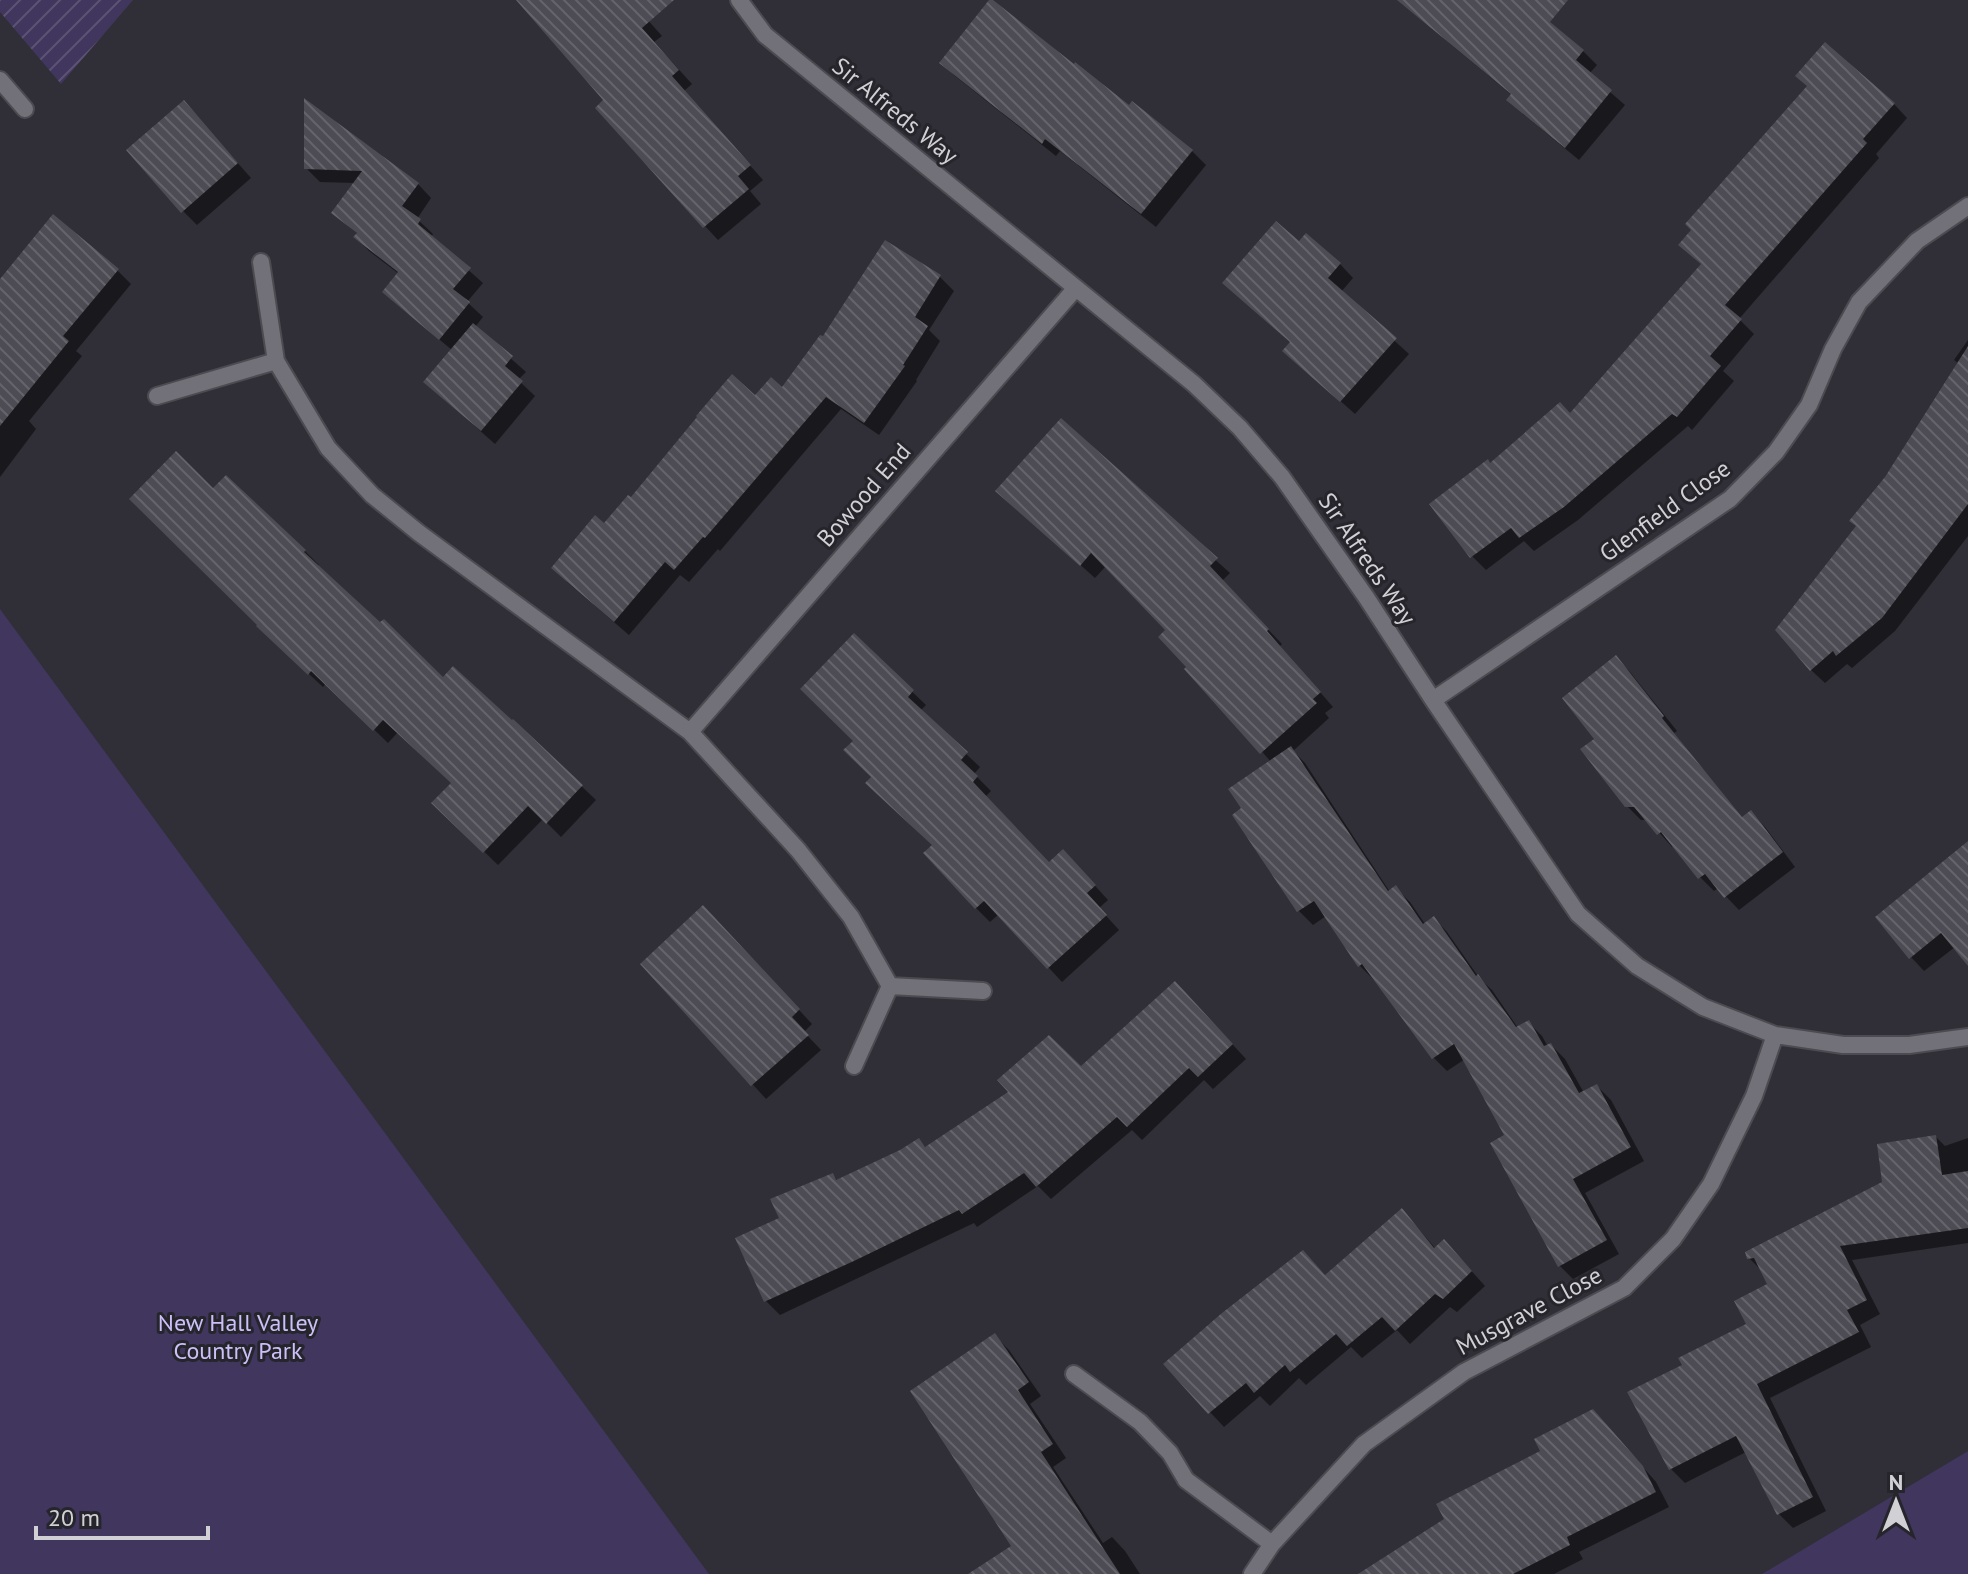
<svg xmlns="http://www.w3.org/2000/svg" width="1968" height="1574" font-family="'PT Sans',sans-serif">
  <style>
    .park { fill: #40365e }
    .garden { fill: url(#garden-furrows) }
    .shadow { fill: #0007 }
    .building { fill: url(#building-back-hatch) }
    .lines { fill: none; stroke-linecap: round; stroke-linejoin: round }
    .lane-casing { stroke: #4c4b51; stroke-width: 20 }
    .street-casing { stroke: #4c4b51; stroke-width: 20 }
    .lane { stroke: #727179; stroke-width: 16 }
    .street { stroke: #727179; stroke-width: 16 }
    .labels { text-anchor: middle; stroke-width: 6; stroke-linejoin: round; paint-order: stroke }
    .street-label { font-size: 24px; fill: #d1d1d5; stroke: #26252c }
    .park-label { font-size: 24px; fill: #ccc0f9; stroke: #26252c }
  </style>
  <defs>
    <pattern id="garden-furrows" width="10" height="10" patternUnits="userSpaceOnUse" patternTransform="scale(2)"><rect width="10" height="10" fill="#40365e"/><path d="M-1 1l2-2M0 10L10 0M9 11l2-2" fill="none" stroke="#5b5274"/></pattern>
    <pattern id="building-back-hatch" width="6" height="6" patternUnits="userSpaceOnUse" patternTransform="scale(2)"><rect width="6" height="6" fill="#4d4b53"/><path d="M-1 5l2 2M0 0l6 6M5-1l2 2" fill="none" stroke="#66646b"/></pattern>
  </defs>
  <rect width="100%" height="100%" fill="#302e36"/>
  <!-- park -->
  <path class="park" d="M0,609L709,1574H0Z
    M1968,1451V1574H1762Z"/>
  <!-- garden -->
  <path class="garden" d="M0,0H133L61,84L0,12Z"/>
  <!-- shadow -->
  <path class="shadow" d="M518,0H630L662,36L654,42L692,84L684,91L763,180L750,191L761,204L718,240L705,226L606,100Z
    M1416,0H1507L1583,51L1597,65L1589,74L1625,105L1579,160L1523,114L1513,96L1431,28Z
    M942,63L1129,108L1192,151L1206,165L1156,227L1060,151L1056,156L955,76Z
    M306,102L418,184L431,198L417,219L433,234L431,237L483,283L467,302L483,317L475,327L526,372L518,380L535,396L495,444L425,382L452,350L398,305L399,274L369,251L356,237L358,234L333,212L355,183L320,182L306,168Z
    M1894,104L1907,118L1876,154L1879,158L1739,319L1754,334L1723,371L1734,381L1692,430L1688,426L1578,520L1534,551L1524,541L1486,570L1472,556L1491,465L1571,415Z
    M197,117L251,178L197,225L183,211Z
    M886,243L940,277L954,291L929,330L940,341L916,380L917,381L879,435L841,409L720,551L718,549L689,582L680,575L629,635L567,582L604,526L631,500L756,397L783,390L823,339Z
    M1299,244L1340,264L1353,278L1341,292L1409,354L1355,414L1299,364L1292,343Z
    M117,270L131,284L76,351L82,356L29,421L36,429L0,477V296Z
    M1968,340V536L1895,631L1852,668L1847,664L1825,683L1811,670L1858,527L1959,364L1954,360Z
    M1061,421L1230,573L1222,581L1282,644L1280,646L1333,707L1325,713L1329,718L1293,751L1305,763L1390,892L1396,888L1410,902L1425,924L1434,918L1447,932L1480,979L1492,990L1518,1028L1528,1022L1542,1036L1548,1047L1551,1045L1565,1059L1584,1093L1597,1086L1611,1100L1644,1161L1585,1193L1619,1254L1573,1279L1559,1265L1507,1136L1465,1059L1447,1071L1434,1058L1375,979L1374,980L1360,966L1326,916L1313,925L1299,911L1234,815L1244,809L1271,762L1189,667L1167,630L1106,566L1095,578L1012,504Z
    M226,478L305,551L319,565L317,567L443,680L513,721L596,800L561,837L543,819L498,865L434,803L453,784L398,732L388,743L326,683L323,687L272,640L213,491Z
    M854,636L926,705L920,711L980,767L974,774L991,791L985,797L1049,864L1077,866L1108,900L1099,908L1119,930L1062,982L999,914L990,922L976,908L926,853L934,846L873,777L856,741Z
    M1616,658L1630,672L1677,731L1674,733L1743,819L1751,813L1765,827L1795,867L1739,910L1718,888L1714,891L1700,877L1674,846L1672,847L1648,820H1641L1627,806L1597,739Z
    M1968,873V963L1955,947L1924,971L1911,957Z
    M717,921L812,1024L804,1032L821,1050L766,1099L643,964Z
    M1189,997L1246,1059L1213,1089L1204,1080L1142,1140L1132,1130L1051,1199L1038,1186L977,1227L974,1223L780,1315L766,1301L781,1219L832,1176L838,1181L901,1152L919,1140L926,1148L1081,1069Z
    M1936,1137L1945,1146L1968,1138V1243L1852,1260L1880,1314L1860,1325L1871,1347L1770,1398L1826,1511L1793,1528L1779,1514L1746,1452L1685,1483L1671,1469L1685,1366L1748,1325L1770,1285L1763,1272L1749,1258L1885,1183Z
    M1402,1210L1436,1249L1457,1255L1485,1286L1457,1312L1450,1307L1410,1344L1397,1330L1362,1358L1351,1347L1306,1385L1299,1378L1270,1406L1260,1396L1224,1427L1165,1364L1326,1277Z
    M995,1336L1009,1350L1041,1396L1030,1404L1066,1458L1053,1467L1103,1543L1112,1537L1125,1551L1140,1574H1031Z
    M1607,1426L1656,1482L1669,1507L1579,1552L1583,1559L1554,1574H1388Z"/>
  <!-- building -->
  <path class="building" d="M516,0H674L642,28L679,70L672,76L751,165L738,176L749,189L703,228L595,108L603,100Z
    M989,0H993L1074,64L1075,62L1129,105L1132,101L1193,150L1141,214L1045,139L1042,144L939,63Z
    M1397,0H1568L1550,22L1584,50L1576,60L1612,90L1565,148L1506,100L1511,94Z
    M1825,42L1895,103L1863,139L1867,143L1725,305L1742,319L1710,356L1721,366L1677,417L1672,414L1564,507L1519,538L1511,528L1470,558L1429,504L1488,459L1490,463L1560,402L1570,413L1701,264L1678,245L1691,230L1685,224L1807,86L1795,76Z
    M304,98L419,183L402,206L421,219L418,224L471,268L453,289L470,302L439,340L382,292L398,272L353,237L357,233L331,213L362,171L304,169Z
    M184,100L238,163L181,213L126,150Z
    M53,214L119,269L63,336L69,341L0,426V279Z
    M1276,221L1299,241L1306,233L1341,263L1328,278L1397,338L1340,402L1282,351L1290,342L1222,283Z
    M885,240L941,275L915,317L928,326L903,365L905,366L864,423L826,397L705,538L703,537L674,570L665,562L614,622L551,568L595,515L604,523L628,495L631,497L697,417L696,416L732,374L755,395L771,377L782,387L820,335L823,336Z
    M473,323L513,356L505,366L523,381L481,431L423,382Z
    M1968,346V504L1882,618L1836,656L1833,651L1810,671L1775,630L1856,526L1849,521L1885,477Z
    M1061,418L1218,558L1210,566L1269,629L1267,631L1321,692L1313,699L1317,703L1260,754L1184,669L1186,667L1158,637L1165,630L1091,553L1080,566L995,491Z
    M176,451L213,488L226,475L306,550L304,552L380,622L384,619L443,677L453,666L512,720L513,719L583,785L546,824L528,806L483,853L431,803L451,783L383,720L373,731L311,671L308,675L256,626L257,625L129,499Z
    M854,633L914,690L908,697L968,752L961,760L978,776L973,782L1049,862L1063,849L1096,885L1087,893L1107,915L1047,969L984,901L975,909L923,853L932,845L865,783L871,777L843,750L853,741L800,689Z
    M1616,655L1664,716L1662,718L1742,817L1751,810L1783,852L1724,898L1705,874L1698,879L1661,832L1657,835L1634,807H1625L1580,749L1594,739L1562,698Z
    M1291,746L1388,891L1396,885L1423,924L1434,916L1476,976L1478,974L1516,1027L1529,1020L1544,1046L1551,1043L1579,1093L1597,1084L1631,1147L1573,1179L1607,1240L1558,1267L1490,1143L1504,1135L1454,1044L1432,1059L1362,964L1358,967L1314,901L1297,912L1232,815L1241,808L1228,789Z
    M1968,841V966L1941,933L1909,959L1875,917Z
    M703,905L800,1009L792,1017L809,1035L751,1086L640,964Z
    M1175,981L1233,1044L1198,1077L1189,1068L1127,1127L1117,1117L1036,1187L1024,1173L962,1214L959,1210L856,1260L764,1302L735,1238L779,1218L770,1199L833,1173L836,1180L900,1150L919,1138L925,1147L1008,1092L997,1080L1049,1035L1081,1066Z
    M1936,1135L1942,1175L1968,1171V1228L1840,1246L1867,1300L1847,1310L1859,1332L1757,1384L1813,1497L1777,1515L1736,1436L1669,1470L1627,1392L1682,1365L1678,1358L1746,1324L1734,1301L1767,1284L1754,1258L1747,1259L1745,1252L1882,1182L1877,1144Z
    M1402,1208L1434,1248L1444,1239L1472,1271L1443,1299L1435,1294L1395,1331L1382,1317L1347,1346L1336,1334L1290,1372L1285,1365L1254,1393L1246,1383L1208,1414L1163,1364L1222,1313L1303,1250L1325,1275Z
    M995,1333L1029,1382L1018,1390L1053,1444L1041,1452L1120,1574H968L1011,1546L910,1391Z
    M1593,1409L1643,1466L1656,1492L1567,1537L1570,1545L1513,1574H1358L1444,1519L1436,1504L1540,1451L1534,1439Z"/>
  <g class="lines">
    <!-- lane casing -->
    <g class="lane-casing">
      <path id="lane" d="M0,80L25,109
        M1074,1374L1140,1422L1170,1453L1186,1480"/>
    </g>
    <!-- street casing -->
    <g class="street-casing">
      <path id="street" d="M739,0L765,35L1194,384L1240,428L1282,477L1366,597L1433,700L1578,914L1637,966L1703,1007L1775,1035L1843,1045H1909L1968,1037
        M276,361L328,448L372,495L419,533L690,732L798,850L851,917L890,986L854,1066
        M157,396L276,361L261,262
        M1433,700L1730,499L1776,452L1809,405L1833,349L1859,302L1917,241L1968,206
        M690,732L1075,289
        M890,986L983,991
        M1186,1480L1272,1544
        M1252,1574L1272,1544L1364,1444L1464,1372L1624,1288L1673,1239L1711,1184L1754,1096L1775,1035"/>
    </g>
    <!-- lane -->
    <use href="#lane" class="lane"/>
    <!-- street -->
    <use href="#street" class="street"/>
  </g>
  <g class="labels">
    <!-- street labels -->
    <g class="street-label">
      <text transform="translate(895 111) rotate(39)" y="8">Sir Alfreds Way</text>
      <text transform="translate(864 495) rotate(-49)" y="8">Bowood End</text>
      <text transform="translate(1665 511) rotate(-36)" y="8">Glenfield Close</text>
      <text transform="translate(1367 559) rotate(56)" y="8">Sir Alfreds Way</text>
      <text transform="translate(1529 1311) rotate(-28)" y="8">Musgrave Close</text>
    </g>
    <!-- park labels -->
    <g class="park-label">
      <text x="238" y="1331">New Hall Valley<tspan x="238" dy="28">Country Park</tspan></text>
    </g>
  </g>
  <!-- north arrow -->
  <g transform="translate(1896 1502)" stroke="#26252c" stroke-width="6" paint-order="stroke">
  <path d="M0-6L14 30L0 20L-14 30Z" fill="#d1d1d5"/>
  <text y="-12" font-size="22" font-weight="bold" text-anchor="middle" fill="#d1d1d5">N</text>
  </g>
  <!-- scale -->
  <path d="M36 1526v12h172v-12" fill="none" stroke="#d1d1d5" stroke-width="4"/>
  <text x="48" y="1526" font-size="24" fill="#d1d1d5" stroke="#26252c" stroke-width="6" paint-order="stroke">20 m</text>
</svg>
